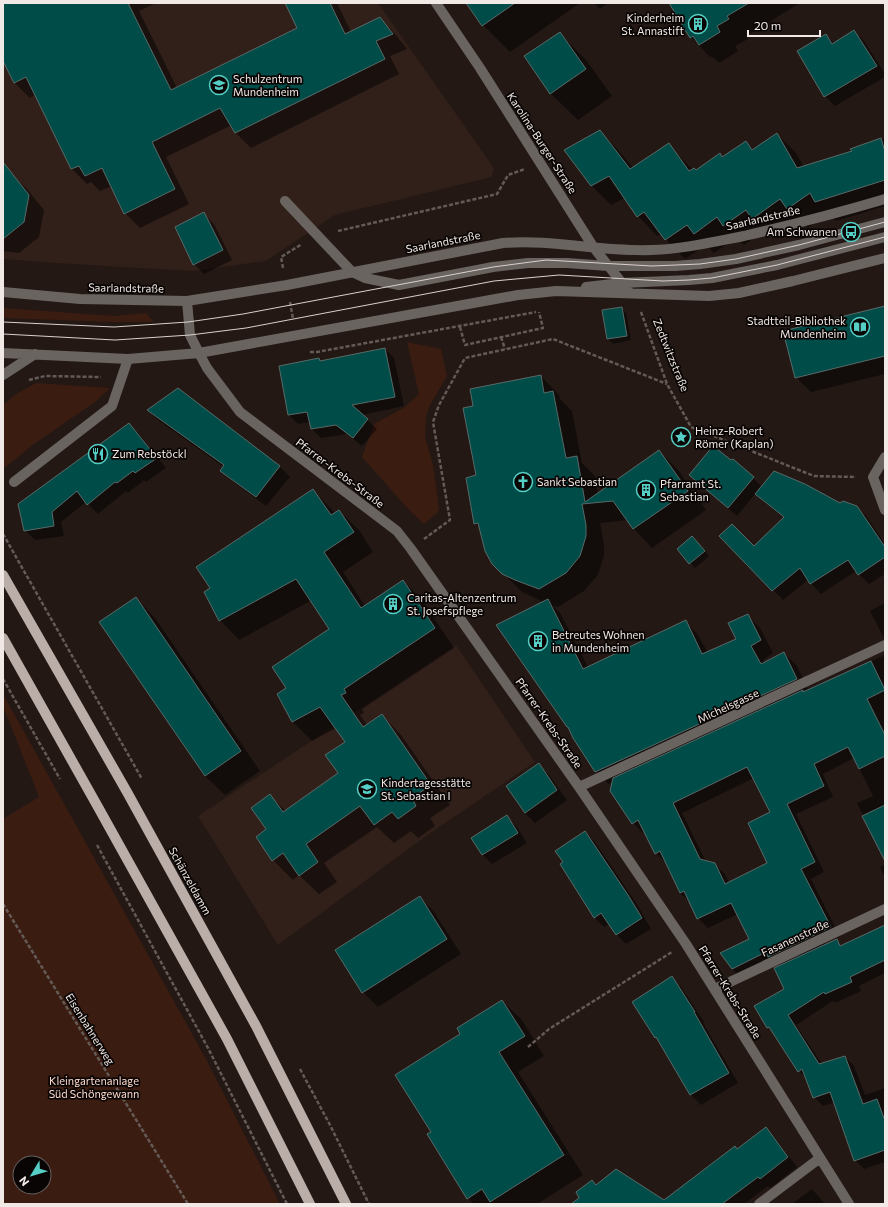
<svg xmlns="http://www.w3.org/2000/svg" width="888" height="1207" font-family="Commissioner,sans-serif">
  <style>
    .built { fill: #311f19 }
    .green { fill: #3b1c11; fill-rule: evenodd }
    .shadow { fill: #0007; fill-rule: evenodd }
    .building { fill: #004c48; stroke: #596a68; fill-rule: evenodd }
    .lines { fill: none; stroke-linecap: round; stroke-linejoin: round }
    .path { stroke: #645a56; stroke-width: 2.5; stroke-dasharray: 4 2; stroke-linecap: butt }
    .minor { stroke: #6a6461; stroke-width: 10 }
    .major { stroke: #bbaea9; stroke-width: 10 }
    .tram { stroke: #d9d1ce; stroke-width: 1 }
    .labels { text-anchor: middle; stroke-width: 3.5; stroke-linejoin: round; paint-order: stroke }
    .poi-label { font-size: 11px; fill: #f1e9e6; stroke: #090504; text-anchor: start }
    .street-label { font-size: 11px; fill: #f1e9e6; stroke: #090504 }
    .park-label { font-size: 11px; fill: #fdd8cb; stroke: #090504 }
  </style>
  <rect width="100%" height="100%" fill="#231814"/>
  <!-- built -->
  <path class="built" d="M3,3H378L494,168L492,177L335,215L266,261L193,271L54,263L3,259Z
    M456,645L535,762L426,836L278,945L198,816Z"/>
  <!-- green -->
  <path class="green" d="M3,308L114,316L146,313L154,322H111L3,318Z
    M407,342L441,349L447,376L430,405L426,416L425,437L433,465L439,509L437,513L424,524L411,512L362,457L374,424L405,407L419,394Z
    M36,383L110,388L95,402L34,444L3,469V405L16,394Z
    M3,694L206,1059L280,1204H3V819L39,797L3,706ZM20,1163H44V1187H20Z"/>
  <!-- shadow -->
  <path class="shadow" d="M3,3H156L139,11L177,88L299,29L286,3H337L351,32L380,18L395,34L407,49L390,56L399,74L251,148L236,133L232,125L166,157L189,204L140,228L125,213L112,186L100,191L91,182L87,184L72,169L36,94L30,98L15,83L3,59Z
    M467,3H580L510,52L483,25Z
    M594,3H608L600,9Z
    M679,3H800L746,36L748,39L735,46L738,51L719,63L711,56L710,57L691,37Z
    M854,31L864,41L885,74V77L835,106L825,96L826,35L835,44Z
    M559,33L586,60L612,96L578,120L551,94L525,57Z
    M600,131L619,151L633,168L668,145L693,170L696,171L719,154L723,158L745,142L754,150L777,134L796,153L804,167L853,152L852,149L885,138V206L836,221L828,213L808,228L799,219L773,238L765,230L744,245L736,238L714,253L706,245L685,259L661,234L657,236L638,216L625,198L611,205L591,185Z
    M3,172L10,173L26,188L44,210L39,237L19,253L3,251Z
    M204,214L214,224L232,260L204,274L194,264Z
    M885,307V374L811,392L796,377Z
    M622,308L626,313L631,340L613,344L608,339Z
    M385,349L394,358L404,406L362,415L377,429L362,446L347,434L321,438L312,429L310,422L298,424L289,415L319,359L321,361Z
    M541,376L559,395L560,399L572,411L582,463L595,476L598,494L659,451L678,470L706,510L652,548L634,529L628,520L600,523L604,545V555L598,575L584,591L558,607L553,606L560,613L588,667L686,622L698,635L708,653L737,640L747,615L760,628L773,653L763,660L765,663L784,653L797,666L808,690L885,655V859L857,803L873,796L854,758L823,774L833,797L796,814L824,872L811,879L835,927L821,934L825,944L838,943L841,946L885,926V973L859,986L861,991L835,1003L833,1001L796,1025L822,1064L845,1057L854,1066L865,1095L885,1088V1162L864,1169L855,1160L835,1102L823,1106L814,1097L808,1080L799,1071L774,1033L768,1027L786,989L780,967L776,963L742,979L732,969L722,953L750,939L738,914L708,928L698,918L691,903L680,893L666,863L656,853L645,832L643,833L633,823L613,782L609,784L596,771L571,730L567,726L543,602L522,592L493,563L480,528L475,523L477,476L474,407ZM754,778L771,813L769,863L729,883L725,874L714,864L706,862L682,813ZM834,1089L835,1091L817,1097V1095Z
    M178,389L280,467L290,477L266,506L231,480L221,470L224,467L158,420L148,411Z
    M129,424L139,434L166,468L146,482L144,480L128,493L126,491L98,514L86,502L61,522L64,536L35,540L25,530Z
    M690,475L753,478L762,487L857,507L867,517L885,544V574L869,584L856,571L821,594L808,580L783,600L720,536L754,548L784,518L766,504L755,494L737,516Z
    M313,490L335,513L339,511L359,530L373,552L343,572L365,606L403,581L422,600L454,648L362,709L364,713L360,715L367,725L382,715L401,735L450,805L430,818L435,826L418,838L411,831L394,843L377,827L324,863L337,882L319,894L299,875L293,880L273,860L257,837L268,829L270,796L286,811L339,774L346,742L336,728L312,741L293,722L278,695L288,688L331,629L312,600L239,640L220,620L212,589Z
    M697,542L709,556L695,568L678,549Z
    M136,598L155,618L260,771L225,795L205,776L100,622Z
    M885,603V640L870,611Z
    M539,765L549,775L567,800L535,823L525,813L507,786Z
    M507,817L517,827L527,843L492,864L482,854Z
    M585,832L595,842L638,906L651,929L626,944L616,934L609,924L604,927L594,917L564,862Z
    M885,865V878L880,867Z
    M420,897L434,912L461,954L378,1007L363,992L336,950Z
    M671,977L681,987L704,1022L703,1023L738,1083L701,1105L691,1095L659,1041L633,1002Z
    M502,1001L522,1020L544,1056L518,1072L583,1175L537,1204H474L468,1198L432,1132L462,1034Z
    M766,1128L775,1138L797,1167L770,1188L768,1186L744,1204H585L596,1186L664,1201L737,1150Z
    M812,1189L825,1204H792Z"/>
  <!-- building -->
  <path class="building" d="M3,3H128L171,90L297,28L285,3H330L345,34L380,17L393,34L376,41L385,59L235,133L220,108L152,142L175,189L124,214L102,168L85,176L79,166L71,169L26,77L14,83L3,61Z
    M466,3H515L482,26Z
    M669,3H749L727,16L729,19L717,26L720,32L699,45L693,36L690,38Z
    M854,30L877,66L824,97L797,51L826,34L832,44Z
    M560,32L586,69L550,94L524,56Z
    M600,130L630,169L669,143L689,171L694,168L696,170L720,153L722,157L746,141L752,150L777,133L797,168L852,151L850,149L881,138L885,152V180L815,202L810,193L787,209L780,199L752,219L746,210L723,226L717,217L694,234L687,225L665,240L644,212L637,217L609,176L591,186L564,150Z
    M3,162L29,195L24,222L3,239Z
    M204,212L223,250L193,265L175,227Z
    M885,306V356L795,378L783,331Z
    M622,307L627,336L607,339L602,310Z
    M385,348L395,397L352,405L368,419L353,438L336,425L311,429L307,412L288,415L279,366L319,358L320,361Z
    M541,375L544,393L553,391L566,458L577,456L585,502L659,450L688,491L633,529L613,501L582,504L586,525V536L580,556L566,573L539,589L515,580L502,574L492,564L485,551L478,523L474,524L466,478L476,475L463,408L473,406L470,389Z
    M178,388L280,466L256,497L220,471L224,465L147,410Z
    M129,423L157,458L135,473L133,471L117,483L115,482L87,505L77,491L52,512L54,526L24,531L18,504Z
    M713,446L731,460L733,459L754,477L728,508L689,475Z
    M774,471L805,484L840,503L843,501L857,506L885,547V557L858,575L848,560L810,584L800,568L772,591L719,536L732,524L754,546L784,517L755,494Z
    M313,489L331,515L339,510L354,532L324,552L361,608L403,580L435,628L344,689L346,693L341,695L363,727L382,714L431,785L412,798L416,806L398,819L392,812L374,825L360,806L306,844L318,862L299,876L283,853L272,861L256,837L266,829L251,808L270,794L283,812L338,773L325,755L345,742L320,707L292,722L277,694L286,688L272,667L329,629L296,579L219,621L204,592L210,588L196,567Z
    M692,536L705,551L689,564L677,549Z
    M136,597L241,751L205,776L99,622Z
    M548,599L583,669L686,620L702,654L736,639L728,623L748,614L761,640L751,646L761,664L784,652L797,679L595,772L573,738L568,727H567L496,625Z
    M871,661L885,690L867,699L885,735V756L859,769L848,747L814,764L824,786L787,804L815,862L801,869L831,927L768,957L766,952L732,969L720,953L749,939L731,903L697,919L684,891L680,893L660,851L655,854L638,820L632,824L610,791L613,778L803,690V692ZM747,767L770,812L748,823L767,863L725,884L715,863L700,859L673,803Z
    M539,763L557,790L525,813L506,786Z
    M885,805V861L862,816Z
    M507,815L518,833L482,855L471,838Z
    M585,831L628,895L642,918L616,935L601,913L594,918L560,864L563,862L555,851Z
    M420,896L447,939L362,993L335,950Z
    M885,925V960L850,977L852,982L825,994L824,992L788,1015L819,1064L845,1056L863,1104L877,1099L885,1121V1150L854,1161L830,1092L813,1098L802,1069L798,1072L769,1027L767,1028L754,1006L784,989L774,968L837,939L840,946Z
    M672,976L695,1012H694L729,1073L690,1095L656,1037L655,1038L632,1002Z
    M502,1000L525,1036L499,1052L564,1155L490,1202L482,1189L467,1199L427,1134L431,1132L395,1075L460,1034L457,1028Z
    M766,1127L788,1157L760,1179L758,1177L722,1204H571L579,1198L576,1192L592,1180L596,1185L616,1169L664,1200L735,1146L737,1149Z"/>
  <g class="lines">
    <!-- path -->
    <path class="path" d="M338,231L497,194L508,175L525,169
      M283,268L281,257L302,244
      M290,302L293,319
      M641,312L667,384L691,427L814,476L856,477
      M460,327L465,345L543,328L539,312
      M501,337L505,349
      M310,352H317L536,312
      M29,380L45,376L101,377
      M3,534L142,779
      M424,539L450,520L433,422L439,405L465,358L553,339L667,384
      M3,679L60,779
      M97,845L208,1048L287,1204
      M3,904L188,1204
      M528,1047L549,1029L672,952
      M300,1069L330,1125L369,1204"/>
    <!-- minor -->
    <path class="minor" d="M436,3L480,68L594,248L630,293
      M285,201L352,272L365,278L399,285L493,267L528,263H567L608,266H675L700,264L736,259L799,245L885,222
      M586,287L622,283L689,280L712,278L777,265L885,237
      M3,292L80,299L187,301L287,285L503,243C552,239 602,252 651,250C683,249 713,242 744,236C791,225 838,213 885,199
      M187,301L190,335L199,353L207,368L240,412L397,531L411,549L579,787L686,944L849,1204
      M3,353L128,359L199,353L518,295L556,291L709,296L739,293L793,281L885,258
      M3,375L35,354
      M885,457L873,477L885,510
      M14,482L112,406L128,359
      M579,787L885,645
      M715,989L885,909
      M759,1204L820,1158"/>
    <!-- major -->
    <path class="major" d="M3,575L127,792L256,1026L346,1204
      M3,638L98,807L227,1039L310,1204"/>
    <!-- tram -->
    <path class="tram" d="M3,322L114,327L188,322L243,314L493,267L546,260L652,266L700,264L736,259L799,245L885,222
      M3,334L115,340L190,335L246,328L494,281L559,275L663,281L689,280L712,278L777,265L885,237"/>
  </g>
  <!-- icons -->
  <defs>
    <g id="building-ring" transform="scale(1)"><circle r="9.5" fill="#090504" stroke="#55cec5" stroke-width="1.5"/><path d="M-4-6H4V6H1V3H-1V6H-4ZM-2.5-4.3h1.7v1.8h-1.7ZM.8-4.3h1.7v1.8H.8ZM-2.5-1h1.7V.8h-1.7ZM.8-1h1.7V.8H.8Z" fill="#55cec5"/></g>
    <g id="school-ring" transform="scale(1)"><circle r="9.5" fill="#090504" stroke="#55cec5" stroke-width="1.5"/><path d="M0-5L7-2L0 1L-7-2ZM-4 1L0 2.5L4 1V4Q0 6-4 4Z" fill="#55cec5"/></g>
    <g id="bus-ring" transform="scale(1)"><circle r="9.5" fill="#090504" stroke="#55cec5" stroke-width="1.5"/><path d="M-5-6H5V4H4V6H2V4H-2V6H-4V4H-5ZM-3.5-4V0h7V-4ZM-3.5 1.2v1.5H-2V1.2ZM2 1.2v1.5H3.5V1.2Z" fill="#55cec5"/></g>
    <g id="library-ring" transform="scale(1)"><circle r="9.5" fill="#090504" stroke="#55cec5" stroke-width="1.5"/><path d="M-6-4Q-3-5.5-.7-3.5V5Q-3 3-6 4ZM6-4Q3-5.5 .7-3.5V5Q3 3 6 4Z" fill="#55cec5"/></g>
    <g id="sight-ring" transform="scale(1)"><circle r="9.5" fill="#090504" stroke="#55cec5" stroke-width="1.5"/><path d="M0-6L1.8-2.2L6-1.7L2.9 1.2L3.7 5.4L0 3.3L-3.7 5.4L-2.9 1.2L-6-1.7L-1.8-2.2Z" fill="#55cec5"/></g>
    <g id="restaurant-ring" transform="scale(1)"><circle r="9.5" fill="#090504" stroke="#55cec5" stroke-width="1.5"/><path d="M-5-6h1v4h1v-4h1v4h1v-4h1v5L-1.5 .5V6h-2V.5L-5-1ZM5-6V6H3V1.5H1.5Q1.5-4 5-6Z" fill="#55cec5"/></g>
    <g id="church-ring" transform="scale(1)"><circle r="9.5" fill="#090504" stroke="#55cec5" stroke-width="1.5"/><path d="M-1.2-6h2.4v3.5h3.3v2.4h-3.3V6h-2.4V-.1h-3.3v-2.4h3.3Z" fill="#55cec5"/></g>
  </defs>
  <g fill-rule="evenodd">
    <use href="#building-ring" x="698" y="24"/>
    <use href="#school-ring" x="219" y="85"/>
    <use href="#bus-ring" x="851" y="232"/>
    <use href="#library-ring" x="860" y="327"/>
    <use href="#sight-ring" x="681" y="437"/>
    <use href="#restaurant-ring" x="98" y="454"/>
    <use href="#church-ring" x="523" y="482"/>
    <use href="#building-ring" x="646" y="490"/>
    <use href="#building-ring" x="393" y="604"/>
    <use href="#building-ring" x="538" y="641"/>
    <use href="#school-ring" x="367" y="789"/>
  </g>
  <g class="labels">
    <!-- poi labels -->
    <g class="poi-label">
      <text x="684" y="22" text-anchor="end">Kinderheim<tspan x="684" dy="13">St. Annastift</tspan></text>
      <text x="233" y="83">Schulzentrum<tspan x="233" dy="13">Mundenheim</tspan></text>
      <text x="837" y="236" text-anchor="end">Am Schwanen</text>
      <text x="846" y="325" text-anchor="end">Stadtteil-Bibliothek<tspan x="846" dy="13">Mundenheim</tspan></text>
      <text x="695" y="435">Heinz-Robert<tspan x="695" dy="13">Römer (Kaplan)</tspan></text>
      <text x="112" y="458">Zum Rebstöckl</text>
      <text x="537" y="486">Sankt Sebastian</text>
      <text x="660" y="488">Pfarramt St.<tspan x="660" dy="13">Sebastian</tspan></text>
      <text x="407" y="602">Caritas-Altenzentrum<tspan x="407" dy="13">St. Josefspflege</tspan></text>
      <text x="552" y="639">Betreutes Wohnen<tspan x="552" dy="13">in Mundenheim</tspan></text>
      <text x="381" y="787">Kindertagesstätte<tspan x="381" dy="13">St. Sebastian I</tspan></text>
    </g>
    <!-- street labels -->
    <g class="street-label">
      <text transform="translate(542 143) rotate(57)" y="4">Karolina-Burger-Straße</text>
      <text transform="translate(763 218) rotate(-13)" y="4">Saarlandstraße</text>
      <text transform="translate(443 242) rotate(-11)" y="4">Saarlandstraße</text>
      <text transform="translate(126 288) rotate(1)" y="4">Saarlandstraße</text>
      <text transform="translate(671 355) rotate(68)" y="4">Zedtwitzstraße</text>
      <text transform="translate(340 473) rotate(37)" y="4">Pfarrer-Krebs-Straße</text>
      <text transform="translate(728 706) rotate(-25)" y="4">Michelsgasse</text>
      <text transform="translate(549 723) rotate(55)" y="4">Pfarrer-Krebs-Straße</text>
      <text transform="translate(190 881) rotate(61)" y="4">Schänzeldamm</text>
      <text transform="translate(795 938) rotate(-25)" y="4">Fasanenstraße</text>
      <text transform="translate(730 992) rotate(58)" y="4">Pfarrer-Krebs-Straße</text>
      <text transform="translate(90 1029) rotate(58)" y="4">Eisenbahnerweg</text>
    </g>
    <!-- park labels -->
    <g class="park-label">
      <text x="94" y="1085">Kleingartenanlage<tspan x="94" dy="13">Süd Schöngewann</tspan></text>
    </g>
  </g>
  <!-- border -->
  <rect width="888" height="1207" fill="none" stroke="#f1e9e6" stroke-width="8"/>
  <!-- north arrow -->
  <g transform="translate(32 1175) rotate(232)"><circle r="19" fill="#090504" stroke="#66605e"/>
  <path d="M0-3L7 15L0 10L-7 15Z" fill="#55cec5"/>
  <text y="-6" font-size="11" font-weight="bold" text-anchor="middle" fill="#f1e9e6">N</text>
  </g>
  <!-- scale -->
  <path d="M748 30v6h72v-6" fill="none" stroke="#f1e9e6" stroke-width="2"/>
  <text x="754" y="30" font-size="12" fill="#f1e9e6" stroke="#090504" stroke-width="3" paint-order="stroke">20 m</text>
</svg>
